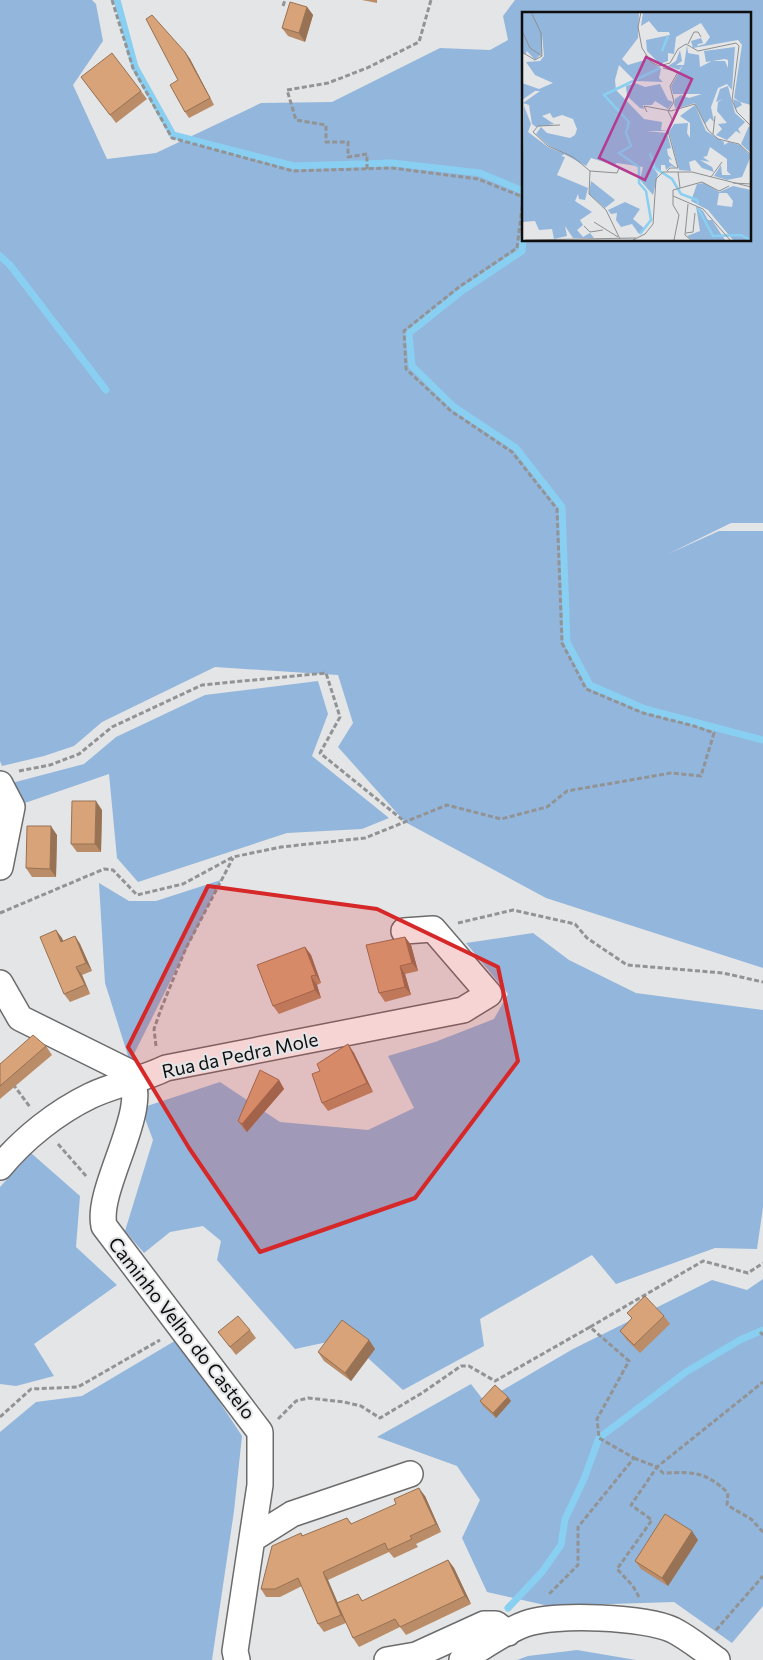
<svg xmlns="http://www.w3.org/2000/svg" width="763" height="1660" font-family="Commissioner,sans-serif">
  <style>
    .green { fill: #93b6dc; fill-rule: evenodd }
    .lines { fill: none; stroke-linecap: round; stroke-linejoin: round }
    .stream { stroke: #89cff1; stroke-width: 7 }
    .minor-casing { stroke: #6c6c6d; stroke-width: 28 }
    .path { stroke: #929394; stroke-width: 3; stroke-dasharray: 5 2.5; stroke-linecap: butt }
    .minor { stroke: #fff; stroke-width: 25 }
    .wall { fill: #ba8c67 }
    .shaded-wall { fill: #977254 }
    .building { fill: #d8a378; stroke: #977254 }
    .marked { fill: #d62828; fill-opacity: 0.2; stroke: #d62828; stroke-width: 4; stroke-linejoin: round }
    .labels { text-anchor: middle; stroke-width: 4; stroke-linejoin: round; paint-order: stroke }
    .street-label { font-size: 19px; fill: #0e0e0f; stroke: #e4e5e6 }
    .inset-river { fill: none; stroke: #89cff1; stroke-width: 2.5 }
    .inset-road { fill: none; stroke: #8e8f90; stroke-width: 1 }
    .view { fill: #b43b90; fill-opacity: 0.15; stroke: #b43b90; stroke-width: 2.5 }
    .inset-edge { fill: none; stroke: #0e0e0f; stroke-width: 2.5 }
  </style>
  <rect width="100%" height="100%" fill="#e4e5e6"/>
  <!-- green -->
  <path class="green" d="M0,0H92L96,4L103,41L73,85L107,159L156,153L261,103L332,102L440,48L490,50L508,40L503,16L515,0H763V523H731L668,554L719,531H763V968L546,898L405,822L338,747L353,723L338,675L215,667L102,722L74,746L44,756L2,766L0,761ZM523,14H749V240H523Z
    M318,681L328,714L312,756L389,818L362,829L287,833L138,882L117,858L109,774L22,804L8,784L84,764L116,737L205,695Z
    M221,880L130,1062L105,983L99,883L129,901H156Z
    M533,933L569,960L636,993L763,1010V1207L757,1249L715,1248L616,1284L592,1255L480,1319L484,1346L403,1390L346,1338L295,1349L217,1260L221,1241L203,1226L170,1232L144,1253L125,1231L153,1140L141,1108L220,1082L280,1122L368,1130L414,1108L388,1056L435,1042L494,1019L508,994L466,943Z
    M31,1153L80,1196L76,1247L117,1285L34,1344L54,1376L16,1386L0,1384V1187Z
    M763,1279V1606L732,1643L674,1602L549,1606L487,1592L462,1538L480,1500L457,1466L377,1437L471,1384L484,1401L573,1349L712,1280L747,1290Z
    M178,1339L242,1436L234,1511L212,1660H0V1432L36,1402L82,1396Z
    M577,1650L636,1660H517L528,1656Z"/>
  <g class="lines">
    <!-- stream -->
    <path class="stream" d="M117,0L135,67L173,135L294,166L392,163L480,173L523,191
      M523,240L522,251L462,291L409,333L412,366L454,407L516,448L562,507L567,642L590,685L645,709L763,740
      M0,256L10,265L106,390
      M508,1608L542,1572L561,1545L565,1519L584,1479L599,1438L686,1372L740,1340L763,1330"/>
    <!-- minor casing -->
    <g class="minor-casing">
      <path id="minor" d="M0,784L12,807L0,867
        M0,983L20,1018L127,1071C156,1102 95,1187 104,1226L260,1432V1485L235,1651L237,1660
        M0,1167C24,1138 57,1112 90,1096C115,1084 142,1080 166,1068L463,1010L489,994L433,929L404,931
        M254,1538L292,1514L410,1474
        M387,1660L416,1655L484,1624H496L508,1633
        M462,1660C482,1648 503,1632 525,1624C555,1613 645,1617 673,1630C689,1638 703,1650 717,1660"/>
    </g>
    <!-- path -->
    <path class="path" d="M112,0L133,68L172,138L293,171L392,168L478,179L523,197
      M283,6L285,0
      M367,169V154L348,157V142H326V125L296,120L287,90L328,83L367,68L419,42L431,0
      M19,771L50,765L79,754L112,727L202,685L326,673L340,717L320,753L404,821
      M0,913L104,869L113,870L137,895L183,884L233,857L281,847L365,838L447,805L501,819L547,807L567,791L671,773L701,776L714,733L694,726L643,713L586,689L562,643L557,509L512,452L451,411L406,369L404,331L459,287L517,248L523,199
      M458,923L513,910L575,924L587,938L627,965L723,973L763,982
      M156,1046L154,1029L161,1009L186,948L233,858
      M13,1084L30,1107
      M58,1144L87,1177
      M590,1327L703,1261L748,1273L763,1263
      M760,1332L763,1335
      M0,1417L31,1389L78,1387L160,1340
      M278,1419L296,1401L308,1398L344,1402L361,1406L380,1418L422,1393L461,1366H469L495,1381L590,1327L629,1361L597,1419L599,1438L634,1458L578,1527V1565L548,1595
      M634,1458L657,1467L763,1382
      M639,1597L633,1586L617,1569L652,1520L631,1505L657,1467L663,1473C694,1472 705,1471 728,1493L727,1505L751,1519L763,1532
      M716,1630L763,1576"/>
    <!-- minor -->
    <use href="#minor" class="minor"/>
  </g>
  <!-- wall -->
  <path class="wall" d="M362,0H377V3Z
    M307,7L313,15L305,42L288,36L282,28Z
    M185,52L190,59L214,105L189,118L185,112L178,80Z
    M81,77L141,91L147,99L116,123Z
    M102,810L101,852H77L71,844Z
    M57,835L56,877H32L26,868Z
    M56,930L63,941L75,936L80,944L92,971L82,975L90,994L70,1002L64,994Z
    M405,937L411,945L418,971L405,974L411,995L385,1002L379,993Z
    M305,947L311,955L321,983L317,985L321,998L279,1014L273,1006Z
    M348,1044L354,1053L373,1092L328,1111L322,1103L320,1071Z
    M46,1046L52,1055L0,1099V1064Z
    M279,1080L284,1089L247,1132L244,1129L238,1121Z
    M627,1313L664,1316L670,1324L640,1353L626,1339L620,1331L632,1319Z
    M250,1330L256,1338L236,1355L218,1332Z
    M369,1340L375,1349L351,1381L324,1361L318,1352Z
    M508,1397L511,1401L496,1418L483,1406L480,1401Z
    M425,1496L441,1532L416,1544L418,1547L394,1558L389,1552L328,1580L338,1603L358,1594L363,1601L448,1560L454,1568L471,1604L406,1635L400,1627L359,1647L353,1638L346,1623L324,1632L318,1624L302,1586L280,1597H266L261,1589L301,1533L303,1536L347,1518L352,1524Z
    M698,1540L668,1586L641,1569L635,1561Z"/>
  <!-- shaded-wall -->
  <path class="shaded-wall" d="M307,7L313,15L305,42L299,33Z
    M185,52L190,59L214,105L210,98Z
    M96,801L102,810L101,852L95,844Z
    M51,826L57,835L56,877L50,869Z
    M56,930L62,938L67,950L61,942Z
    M75,936L80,944L92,971L86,963Z
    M405,937L411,945L418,971L412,963Z
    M305,947L311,955L321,983L316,975Z
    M400,966L405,974L411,995L405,987Z
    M76,967L82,975L90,994L85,985Z
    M311,976L317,985L321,998L315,990Z
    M348,1044L354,1053L373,1092L367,1083Z
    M279,1080L284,1089L247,1132L242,1124Z
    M369,1340L375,1349L351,1381L345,1373Z
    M508,1397L511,1401L496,1418L493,1413Z
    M419,1488L425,1496L441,1532L436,1524Z
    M692,1531L698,1540L668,1586L662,1578Z
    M448,1560L454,1568L471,1604L465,1596Z
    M323,1572L328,1580L346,1623L341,1615Z"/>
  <!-- building -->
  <path class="building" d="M290,2L307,7L299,33L282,28Z
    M152,15L185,52L210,98L185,112L170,85L178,80L146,19Z
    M112,53L141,91L110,115L81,77Z
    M72,801H96L95,844H71Z
    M27,826H51L50,869L26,868Z
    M56,930L61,942L75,936L86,963L76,967L85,985L64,994L40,937Z
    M405,937L412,963L400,966L405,987L379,993L366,945Z
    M305,947L316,975L311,976L315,990L273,1006L257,965Z
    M33,1035L46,1046L0,1086V1064Z
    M348,1044L367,1083L322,1103L312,1074L320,1071L317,1064Z
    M260,1070L279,1080L242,1124L238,1121Z
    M645,1296L664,1316L634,1345L620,1331L632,1318L627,1313Z
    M238,1316L250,1330L230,1347L218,1332Z
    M342,1320L369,1340L345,1373L318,1352Z
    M495,1385L508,1397L493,1413L480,1401Z
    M419,1488L436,1524L410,1536L412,1539L388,1550L385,1543L323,1572L341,1615L318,1624L298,1578L275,1589H261L272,1546L301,1533L302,1536L347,1518L351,1524L396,1504L394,1499Z
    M665,1514L692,1531L662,1578L635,1561Z
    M448,1560L465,1596L400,1627L395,1619L353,1638L337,1603L358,1594L362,1601Z"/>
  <!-- marked area -->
  <path class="marked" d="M208,886L377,909L498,967L518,1061L415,1198L260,1252L189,1148L128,1047Z"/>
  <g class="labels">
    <!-- street labels -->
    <g class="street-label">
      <text transform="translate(240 1055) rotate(-12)" y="7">Rua da Pedra Mole</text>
      <text transform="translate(182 1328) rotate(52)" y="7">Caminho Velho do Castelo</text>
    </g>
  </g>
  <!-- overview -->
  <g transform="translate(522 12)">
    <rect width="229" height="229" fill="#e4e5e6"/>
    <path d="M0,0H117L116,26L100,47L106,53L126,47L139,57L137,66L141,70L113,69L97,53L93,68L94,78L122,107L140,110L139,118L145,119H124L145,121L149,136L145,137L146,143L150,148L147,147V150L155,156L149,154L144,158L143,153H139V159L130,154L136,162L131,183L118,168L121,155L95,151L92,153L69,146L64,154L26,133L14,122L19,115L25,121L48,126L53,123L55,117L51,107L40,103L31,106L28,101L20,104L32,112L14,115L10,112L7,93L1,91L18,79H13L0,88V71L17,77L31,71L13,63L4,50L18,49L22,44L20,22V41L13,48L5,39L3,43L0,40ZM121,0H229V93L218,90L220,93L213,97L211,87L218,90L212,86L220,33L216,28L171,36L169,29L179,26L181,31L176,32L175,34L183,32L188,25L179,11L154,25L152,42L146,41V49L138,52L125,39L124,28L148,23L147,20H136L127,9L119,14ZM165,33L166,41L177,43L178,55L190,49H203L206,56V48L203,47L184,50L182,39L213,35L210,78L205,72L196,76L189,95L192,110L188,106L183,112L173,91L154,97L152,93L153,87L159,83L167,86L180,82H151L149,74L161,53L157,58L146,54L154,49L158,38L160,49L154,53H162ZM113,71L123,75L138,72L146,88L151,90L146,97L133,89L130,93H121L122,97L118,96L105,84L104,74ZM206,74L213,101L223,110L216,117L219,122L214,119L205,128L194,123L200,117L196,112L205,111L195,99L196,90L201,87L194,90L198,77ZM173,93L184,119L202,130V133L207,130L218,133L229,144L220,165L205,168L192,164L199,153L200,163H209L205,159V147L188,135L185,144L181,145L188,150L178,148L190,155L192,160L180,156L173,148L167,150L169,159L157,158L147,120L152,112L166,111L165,121L168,126V111L158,104ZM2,94L9,112L6,120L26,135L43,142L39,144L43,145L35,163L66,176L63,188L57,187L56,182L53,189L70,200L58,208L61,213L55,218L61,225L68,221L72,226H51L43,214L45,224L32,227L30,217L17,218L13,209L0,210ZM227,114L229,115V141L219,132ZM69,169L93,188L83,196L67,182ZM182,171L197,180L211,174L229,178V228H211L186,198L169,189L175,172ZM197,181H205L211,189L210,195L195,193ZM103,190L118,197L111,207L123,217L117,222L110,212L99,215L94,208L95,201L89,202L86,198ZM174,194L181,199L186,208H190L203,228H170L165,224L178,219Z" fill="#93b6dc" fill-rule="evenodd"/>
    <path class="inset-river" d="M140,39L146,24M128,141L133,156L150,167L159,182L175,188L176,192M176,196L191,224L219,223L228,228M118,222L129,208L124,179L117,171V155L97,141L109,134L104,121L107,110L82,83L138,56"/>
    <path class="inset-road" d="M9,0L19,21L20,44M119,0L116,15L120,36L129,50L137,54L148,51L156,37L164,32L176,39L214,31L217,34L210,88L215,100M0,19L8,36L20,44M166,32L172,20H176L179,25M0,40L13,48L20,44M141,56L156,60L148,74L152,90L146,99L151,109L146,119L156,156H148L145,159M125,100L122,94L149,99L173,92L186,118L196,127L217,132L229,143M215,100L229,114M38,113L16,114L11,120L26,134L51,145L68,159M191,122L193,104M68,159L67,182L84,198L98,227M68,159L95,161L97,156M156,160L158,176M189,165L200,150M211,171L229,172M151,184L181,197L208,228M166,192L163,223L169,228M72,210L96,225M62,214L68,220L81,218M164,221L171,220L173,201M3,228L114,226M111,228L123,222L131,212L134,167L141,160H170L229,175M152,228L157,203L151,193V178L180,170L197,179L207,174"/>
    <path class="view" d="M124,45L170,67L123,168L77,146Z"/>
    <rect width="229" height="229" class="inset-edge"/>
  </g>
</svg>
